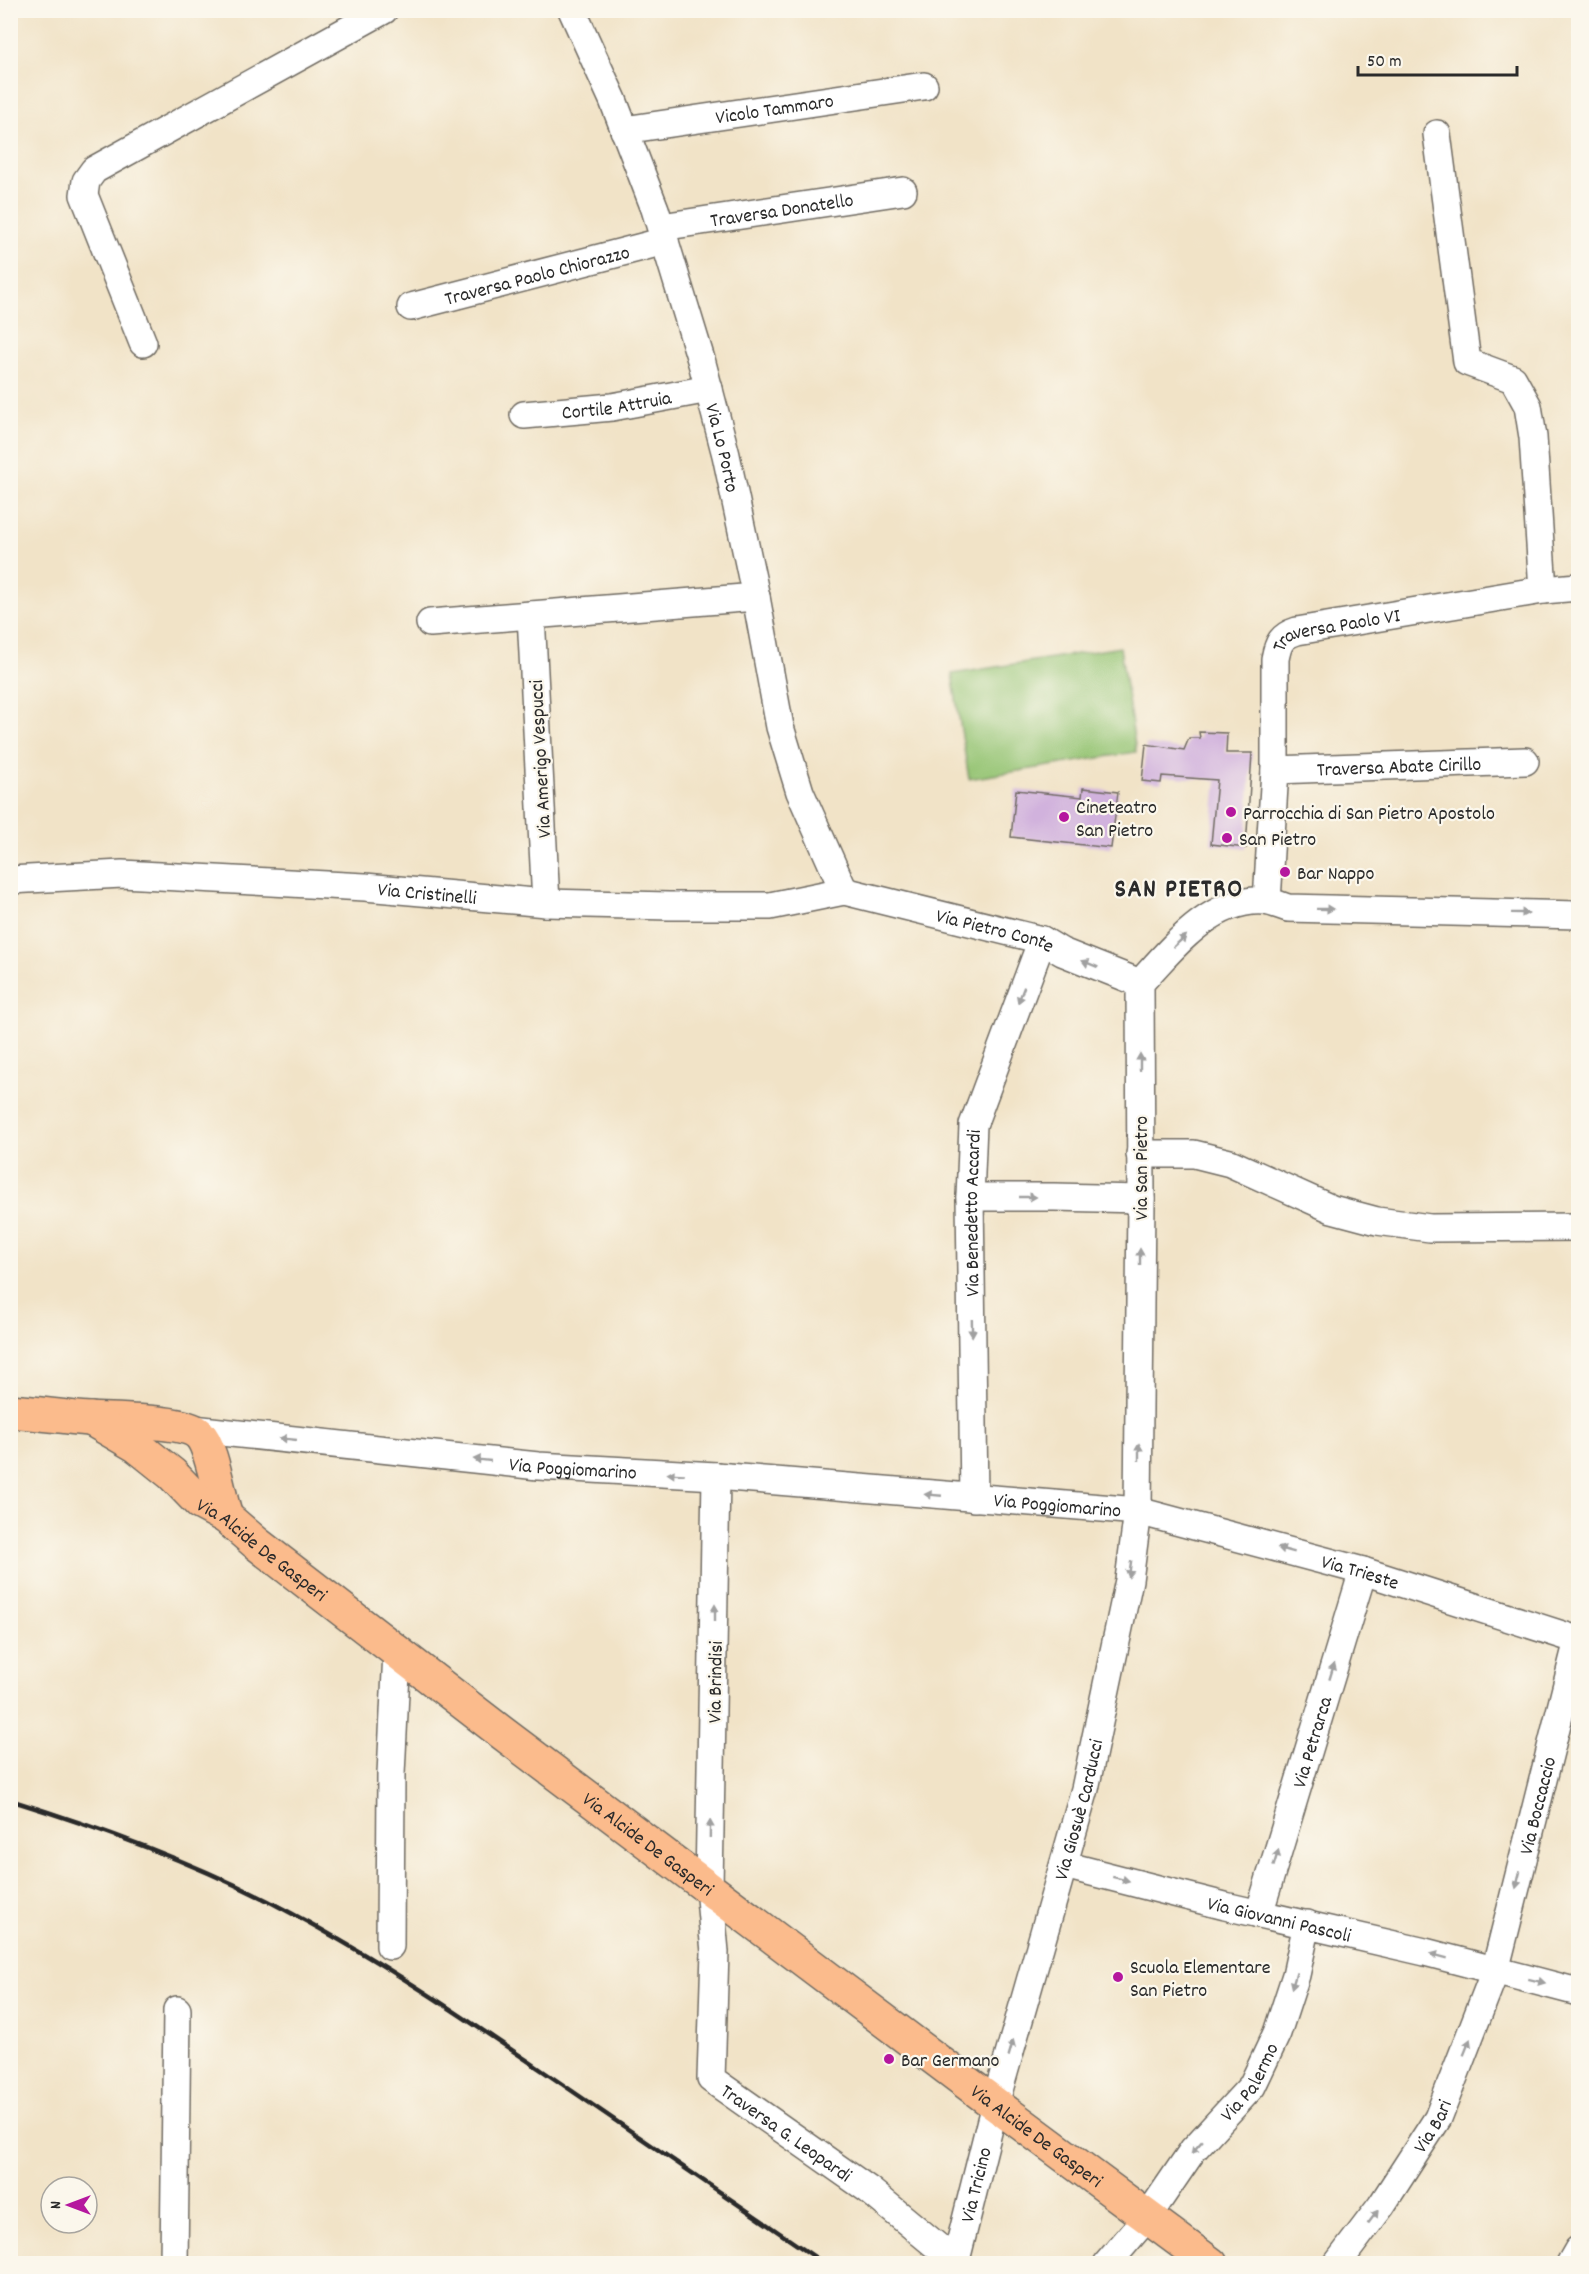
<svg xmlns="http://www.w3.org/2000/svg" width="1589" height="2274" font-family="Dekko,sans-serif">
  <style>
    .green { fill: #96c574; stroke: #607850; stroke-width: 1.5 }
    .building { fill: #d1b2dd }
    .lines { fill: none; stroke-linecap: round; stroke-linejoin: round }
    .minor-casing { stroke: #706b62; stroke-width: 30 }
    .major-casing { stroke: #706b62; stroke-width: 36 }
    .minor { stroke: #fff; stroke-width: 27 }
    .major { stroke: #fbbb8c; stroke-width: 33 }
    .rail { stroke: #2b2b2b; stroke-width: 4.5 }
    .oneway { fill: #a0a0a0 }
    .poi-dot { fill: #b5179e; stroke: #fbf7ec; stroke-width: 2 }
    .labels { text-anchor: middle; stroke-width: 4.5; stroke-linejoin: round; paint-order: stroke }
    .street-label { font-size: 20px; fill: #2b2b2b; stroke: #fbf7ec }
    .poi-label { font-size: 20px; fill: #2b2b2b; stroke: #fbf7ec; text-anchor: start }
    .district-label { font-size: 26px; font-weight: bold; letter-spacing: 1.5px; fill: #2b2b2b; stroke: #fbf7ec }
  </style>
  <rect width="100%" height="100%" fill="#fbf7ec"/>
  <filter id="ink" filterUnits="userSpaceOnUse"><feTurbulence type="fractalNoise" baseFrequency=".0167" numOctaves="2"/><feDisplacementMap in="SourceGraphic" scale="12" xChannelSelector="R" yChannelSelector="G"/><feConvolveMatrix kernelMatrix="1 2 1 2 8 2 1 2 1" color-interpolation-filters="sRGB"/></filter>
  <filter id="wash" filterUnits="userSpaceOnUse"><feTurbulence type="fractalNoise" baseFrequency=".008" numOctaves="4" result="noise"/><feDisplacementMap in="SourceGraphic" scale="24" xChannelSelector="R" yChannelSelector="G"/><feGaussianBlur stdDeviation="1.35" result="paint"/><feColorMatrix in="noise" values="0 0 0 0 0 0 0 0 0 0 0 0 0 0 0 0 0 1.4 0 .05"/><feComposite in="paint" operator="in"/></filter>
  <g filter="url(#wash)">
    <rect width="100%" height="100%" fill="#f1e3c7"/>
    <!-- green -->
    <path class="green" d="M1120,647L1136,752L969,779L952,674Z"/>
    <g id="blocks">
      <!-- building -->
      <path class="building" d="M1199,732L1227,733L1226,753H1252L1246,848L1211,844L1217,780L1162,776L1161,783L1142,781L1146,744L1184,750L1189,738H1200Z
        M1083,788L1118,792L1111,848L1011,837L1016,790L1082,797Z"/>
    </g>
  </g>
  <g filter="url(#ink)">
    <use href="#blocks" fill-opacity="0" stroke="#706b62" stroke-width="1.5"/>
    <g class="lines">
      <!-- minor casing -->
      <g class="minor-casing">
        <g id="minor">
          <path id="s1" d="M572,10L613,100L655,209L702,363L726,455L756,597L780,727L800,792L844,891"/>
          <path id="s2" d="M624,130L924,86"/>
          <path d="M1437,134L1467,362L1513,379L1528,406L1533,437L1543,590"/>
          <path id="s3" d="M661,227L903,191"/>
          <path id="s4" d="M411,307L665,241"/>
          <path d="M143,343L84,195L86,181L94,170L384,10"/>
          <path id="s5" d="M524,415L612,407L709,389"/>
          <path d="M430,623L531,615"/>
          <path id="s6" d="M1275,770L1525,761"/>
          <path id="s7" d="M10,880L122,874L365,887L546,903L669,906H770L844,891L1042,940L1062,952L1140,983"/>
          <path id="s8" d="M1267,901L1275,770V659C1278,643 1281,636 1297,631L1543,590L1578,587"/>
          <path d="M546,903L531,615L756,597"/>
          <path d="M1140,1154H1194L1230,1163L1332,1209L1377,1221L1430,1228L1578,1227"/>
          <path d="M970,1197H1054L1141,1199"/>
          <path id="s9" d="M193,1429L538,1466L716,1476L1138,1511L1363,1571L1578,1640"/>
          <path id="s10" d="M716,1476L709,1887L715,1952L711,2079L869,2190L956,2262"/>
          <path id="s11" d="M974,1498L970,1197L973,1125L1042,940"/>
          <path id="s12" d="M1064,1865L1225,1906L1425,1952L1578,1992"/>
          <path id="s13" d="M1259,1914L1363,1571"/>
          <path d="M390,1946L391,1774L397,1652"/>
          <path d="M174,2264L177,2010"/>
          <path id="s14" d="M955,2264L995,2104L1085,1789L1129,1580L1138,1511L1141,1199L1140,983C1172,948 1212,897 1265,901C1273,902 1281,906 1288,908L1578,915"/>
          <path id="s15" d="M1107,2264L1148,2216L1193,2150L1252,2086L1277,2033L1296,1975L1307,1924"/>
          <path id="s16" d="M1337,2264L1381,2206L1438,2118L1495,1971L1578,1640"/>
          <path d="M1570,2264L1578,2250"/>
        </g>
      </g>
      <!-- major casing -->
      <g class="major-casing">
        <g id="major">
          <path d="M10,1411C37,1413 63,1417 89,1419C111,1421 184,1420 199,1434C212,1446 219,1497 226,1517"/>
          <path id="s17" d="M91,1419L137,1446L172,1474L200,1503L226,1517L256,1543L501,1732L995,2104L1211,2264"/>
        </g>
      </g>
      <!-- minor -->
      <use href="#minor" class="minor"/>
      <!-- major -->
      <use href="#major" class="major"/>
      <!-- rail -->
      <path class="rail" d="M10,1800C107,1830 202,1865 291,1913C385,1963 472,2023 559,2082C648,2143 737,2203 825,2264"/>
    </g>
    <!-- one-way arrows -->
    <defs><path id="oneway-solid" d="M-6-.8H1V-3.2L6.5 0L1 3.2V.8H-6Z" transform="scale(1.5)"/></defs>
    <g class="oneway">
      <use href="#oneway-solid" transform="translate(1325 909) rotate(1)"/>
      <use href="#oneway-solid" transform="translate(1520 913) rotate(1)"/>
      <use href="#oneway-solid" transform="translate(1180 941) rotate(-42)"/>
      <use href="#oneway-solid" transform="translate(1090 964) rotate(-158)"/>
      <use href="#oneway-solid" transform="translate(1021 995) rotate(111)"/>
      <use href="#oneway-solid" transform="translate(1140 1062) rotate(-90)"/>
      <use href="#oneway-solid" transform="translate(1028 1197)"/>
      <use href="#oneway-solid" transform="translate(1140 1257) rotate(-90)"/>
      <use href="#oneway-solid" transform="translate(972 1328) rotate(89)"/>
      <use href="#oneway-solid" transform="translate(288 1439) rotate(-174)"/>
      <use href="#oneway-solid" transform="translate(1139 1452) rotate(-90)"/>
      <use href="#oneway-solid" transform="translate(482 1460) rotate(-174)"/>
      <use href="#oneway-solid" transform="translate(676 1474) rotate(-177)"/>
      <use href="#oneway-solid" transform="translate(933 1495) rotate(-175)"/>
      <use href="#oneway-solid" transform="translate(1286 1550) rotate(-165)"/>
      <use href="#oneway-solid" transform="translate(1130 1569) rotate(98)"/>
      <use href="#oneway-solid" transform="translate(715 1613) rotate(-90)"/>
      <use href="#oneway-solid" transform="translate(1332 1671) rotate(-73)"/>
      <use href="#oneway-solid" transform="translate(710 1829) rotate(-89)"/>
      <use href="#oneway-solid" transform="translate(1276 1858) rotate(-73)"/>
      <use href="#oneway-solid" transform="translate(1121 1879) rotate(14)"/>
      <use href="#oneway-solid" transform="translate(1518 1880) rotate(104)"/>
      <use href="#oneway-solid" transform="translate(1439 1956) rotate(-165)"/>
      <use href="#oneway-solid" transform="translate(1294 1981) rotate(107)"/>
      <use href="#oneway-solid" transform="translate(1537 1981) rotate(14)"/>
      <use href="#oneway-solid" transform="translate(1467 2047) rotate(-68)"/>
      <use href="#oneway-solid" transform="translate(1011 2048) rotate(-74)"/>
      <use href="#oneway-solid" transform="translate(1197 2147) rotate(131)"/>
      <use href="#oneway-solid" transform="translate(1373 2217) rotate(-53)"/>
    </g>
  </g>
  <!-- markers -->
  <g class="poi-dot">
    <circle cx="1231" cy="812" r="6"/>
    <circle cx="1064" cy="817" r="6"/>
    <circle cx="1227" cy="838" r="6"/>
    <circle cx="1285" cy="872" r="6"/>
    <circle cx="1118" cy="1977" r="6"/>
    <circle cx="889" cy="2059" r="6"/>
  </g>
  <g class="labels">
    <!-- street labels -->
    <g class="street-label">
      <text dy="7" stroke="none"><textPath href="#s2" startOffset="152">Vicolo Tammaro</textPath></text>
      <text dy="7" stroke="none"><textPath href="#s3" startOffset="122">Traversa Donatello</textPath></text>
      <text dy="7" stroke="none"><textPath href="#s4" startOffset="130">Traversa Paolo Chiorazzo</textPath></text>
      <text dy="7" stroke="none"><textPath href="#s5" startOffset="93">Cortile Attruia</textPath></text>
      <text dy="7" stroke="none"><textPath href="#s1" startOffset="464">Via Lo Porto</textPath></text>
      <text dy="7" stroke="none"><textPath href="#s8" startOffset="318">Traversa Paolo VI</textPath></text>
      <text transform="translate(539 759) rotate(-93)" y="7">Via Amerigo Vespucci</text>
      <text dy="7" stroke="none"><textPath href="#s6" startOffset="124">Traversa Abate Cirillo</textPath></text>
      <text dy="7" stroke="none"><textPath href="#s7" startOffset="418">Via Cristinelli</textPath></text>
      <text dy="7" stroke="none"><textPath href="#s7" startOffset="993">Via Pietro Conte</textPath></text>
      <text transform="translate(1140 1168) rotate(-90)" y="7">Via San Pietro</text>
      <text dy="7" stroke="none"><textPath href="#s11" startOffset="285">Via Benedetto Accardi</textPath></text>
      <text dy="7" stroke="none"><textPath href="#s9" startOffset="382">Via Poggiomarino</textPath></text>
      <text dy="7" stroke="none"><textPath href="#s9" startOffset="868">Via Poggiomarino</textPath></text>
      <text dy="7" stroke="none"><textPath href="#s17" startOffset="216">Via Alcide De Gasperi</textPath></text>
      <text dy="7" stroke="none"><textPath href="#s9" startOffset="1179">Via Trieste</textPath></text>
      <text transform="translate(714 1682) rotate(-89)" y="7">Via Brindisi</text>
      <text dy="7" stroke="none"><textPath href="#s13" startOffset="180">Via Petrarca</textPath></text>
      <text dy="7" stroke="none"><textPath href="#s16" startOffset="506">Via Boccaccio</textPath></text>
      <text dy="7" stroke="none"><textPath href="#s14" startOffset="471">Via Giosuè Carducci</textPath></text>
      <text dy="7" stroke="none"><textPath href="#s17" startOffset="702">Via Alcide De Gasperi</textPath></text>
      <text dy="7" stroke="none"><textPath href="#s12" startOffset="222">Via Giovanni Pascoli</textPath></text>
      <text dy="7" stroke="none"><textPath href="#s15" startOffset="232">Via Palermo</textPath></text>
      <text dy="7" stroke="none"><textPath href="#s16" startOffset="168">Via Bari</textPath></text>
      <text dy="7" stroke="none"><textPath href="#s10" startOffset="696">Traversa G. Leopardi</textPath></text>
      <text dy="7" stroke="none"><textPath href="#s17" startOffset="1188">Via Alcide De Gasperi</textPath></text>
      <text dy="7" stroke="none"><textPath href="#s14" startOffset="82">Via Tricino</textPath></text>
    </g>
    <!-- poi labels -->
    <g class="poi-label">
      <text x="1076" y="813">Cineteatro<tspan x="1076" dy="23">San Pietro</tspan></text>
      <text x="1243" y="819">Parrocchia di San Pietro Apostolo</text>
      <text x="1239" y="845">San Pietro</text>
      <text x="1297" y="879">Bar Nappo</text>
      <text x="1130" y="1973">Scuola Elementare<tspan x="1130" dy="23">San Pietro</tspan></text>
      <text x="901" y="2066">Bar Germano</text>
    </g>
    <!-- district labels -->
    <g class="district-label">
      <text x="1179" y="896">SAN PIETRO</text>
    </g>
  </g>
  <!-- margin -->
  <rect width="1589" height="2274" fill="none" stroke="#fbf7ec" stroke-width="36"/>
  <!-- north arrow -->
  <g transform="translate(69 2205) rotate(270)"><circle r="28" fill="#fbf7ec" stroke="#a8a59f" stroke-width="1.5"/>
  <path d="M0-4.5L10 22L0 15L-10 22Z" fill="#b5179e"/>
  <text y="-9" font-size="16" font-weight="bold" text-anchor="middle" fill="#2b2b2b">N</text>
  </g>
  <!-- scale -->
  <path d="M1358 66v9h159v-9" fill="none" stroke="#2b2b2b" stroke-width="3"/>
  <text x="1367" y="66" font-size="18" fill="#2b2b2b" stroke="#fbf7ec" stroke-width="4.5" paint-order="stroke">50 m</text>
</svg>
